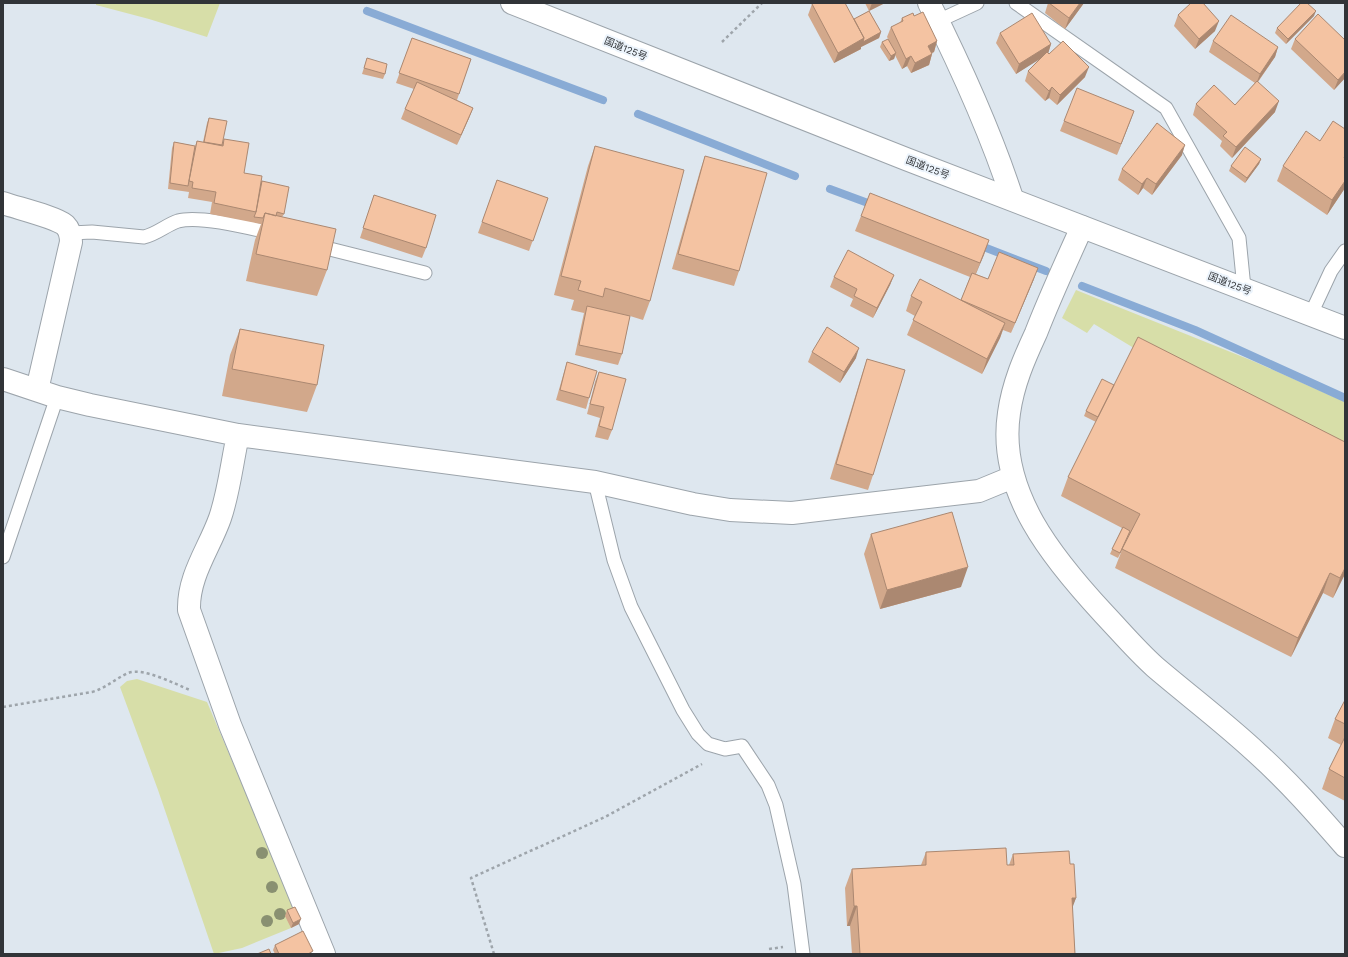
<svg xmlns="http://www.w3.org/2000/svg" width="1348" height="957" font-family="'Work Sans','Noto Sans JP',sans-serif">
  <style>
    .green { fill: #d7dea8 }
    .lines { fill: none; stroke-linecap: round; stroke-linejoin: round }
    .stream { stroke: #89abd5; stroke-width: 8 }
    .lane-casing { stroke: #9ca4ab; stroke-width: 15 }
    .street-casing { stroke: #9ca4ab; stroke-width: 24 }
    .highway-casing { stroke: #9ca4ab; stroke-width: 24 }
    .path { stroke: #9ea5ab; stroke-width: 2.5; stroke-dasharray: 3 3; stroke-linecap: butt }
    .lane { stroke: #fff; stroke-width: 13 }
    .street { stroke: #fff; stroke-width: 22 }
    .highway { stroke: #fff; stroke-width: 22 }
    .tree { fill: #899071 }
    .wall { fill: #d2a88b }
    .shaded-wall { fill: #ab8871 }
    .building { fill: #f4c3a2; stroke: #ab8871 }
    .labels { text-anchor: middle; stroke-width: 4; stroke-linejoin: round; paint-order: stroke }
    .street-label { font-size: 10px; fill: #313438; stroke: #ecf4fc }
  </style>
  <rect width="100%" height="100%" fill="#dee7ef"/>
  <!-- green -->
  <path class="green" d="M96,3H220L207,37L149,19L96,5Z
    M1076,290L1253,361L1345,402V461L1182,377L1094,324L1087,333L1062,318Z
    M137,679L207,702L296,911L291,928L242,948L214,954L158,790L120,687L127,681Z"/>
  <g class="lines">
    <!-- stream -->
    <path class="stream" d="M367,11L603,100
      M638,114L795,176
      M830,189L876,206
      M976,244L1046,271
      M1082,286L1195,330L1345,398"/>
    <!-- lane casing -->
    <g class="lane-casing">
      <path id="lane" d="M1016,3L1166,108L1239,238L1244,288
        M938,21L977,3
        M71,233L92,232L144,237C157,234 166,225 178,221C200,215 252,228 275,234
        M314,245L425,273
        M1311,314L1331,271L1345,251
        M595,482L614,560L631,607L683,710L698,734L708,744L725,749L742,746L768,785L776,805L794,884L803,954
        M3,557L57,397"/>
    </g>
    <!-- street casing -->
    <g class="street-casing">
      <path id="street" d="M929,3C961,67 990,130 1012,198
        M3,203C17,208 55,217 65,225C70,230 71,235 71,242L37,390
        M1082,227C1066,262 1050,297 1036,333C1024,359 1013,384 1009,413C997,492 1054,560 1104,614C1121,632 1137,651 1155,667C1189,696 1225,723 1258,754C1290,783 1317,814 1345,846
        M3,379L57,397L90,405L238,435L595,482L693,504L730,510L792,513L979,491L1013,477
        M238,435C232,462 229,492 220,518C209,549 188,576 189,610L230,725L324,954"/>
    </g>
    <!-- highway casing -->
    <g class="highway-casing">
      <path id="highway" d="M512,3L906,159L1345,328"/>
    </g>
    <!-- path -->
    <path class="path" d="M722,42L762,3
      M3,707L92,692C106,688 115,679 128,673C143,667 175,684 190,690
      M769,949L783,947
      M494,954L471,878L605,817L702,764"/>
    <!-- lane -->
    <use href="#lane" class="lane"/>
    <!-- street -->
    <use href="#street" class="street"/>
    <!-- highway -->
    <use href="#highway" class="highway"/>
  </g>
  <!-- trees -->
  <g class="tree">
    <circle cx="262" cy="853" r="6"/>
    <circle cx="272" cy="887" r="6"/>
    <circle cx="280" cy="914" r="6"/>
    <circle cx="267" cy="921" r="6"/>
  </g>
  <!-- wall -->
  <path class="wall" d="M865,3H885L869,11L881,32L879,38L861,47V49L834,63L808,15L812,4L854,19L869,11Z
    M1048,3H1084L1065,29L1045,13Z
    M1178,15L1215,31L1195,49L1174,26Z
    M914,16L937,41L934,52L932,53V54L929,65L911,73L907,66L902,69L895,55L894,59L889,61L880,47L882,42L889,40L887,37L891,27L900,23L902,18Z
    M1314,16L1286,44L1275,33L1277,28Z
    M1000,33L1051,44L1048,53L1049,54L1085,77L1057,105L1049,98L1045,101L1025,81L1028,71L1040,58L1016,74L996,43Z
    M412,38L471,59L457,100L473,108L469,118L457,145L401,119L405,109L414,89L396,83Z
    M1295,39L1345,78L1334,90L1291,49Z
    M1213,41L1278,47L1275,57L1258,82L1275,112L1232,158L1220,146L1222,141L1193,115L1196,104L1235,105L1255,83L1209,52Z
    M367,58L385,74L383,79L362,74Z
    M1134,111L1117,155L1060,131L1064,121Z
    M209,118L223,143L224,139L244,173L262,181L284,214L282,217L327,270L317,296L246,281L255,240L261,224L210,214L212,202L188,198L189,192L168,189L172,148L174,142L195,146L197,141L203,142L207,123Z
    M1345,129V188L1327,215L1277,181L1283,166L1320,141Z
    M595,146L650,301L643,320L630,316L622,354L618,365L575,355L584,313L571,310L574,300L554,295L588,166Z
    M1182,155L1152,195L1143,188L1138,195L1118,180L1122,169Z
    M705,156L739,271L734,286L672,269L700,171Z
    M1261,159L1259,164L1245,183L1229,171L1231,166Z
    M497,180L548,198L529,251L478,233Z
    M374,195L426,248L422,258L360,238Z
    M861,216L989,240L976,274L988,279H1034L1011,333L1003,330L1000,338L982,374L907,335L915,316L906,311L911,296L961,300L970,277L855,231Z
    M894,275L890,285L873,318L850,306L853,299L830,287L834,277Z
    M240,329L317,385L307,412L222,396L230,355Z
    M812,352L856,358L840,383L808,362Z
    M867,359L873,475L868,490L830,479L862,374Z
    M567,362L589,398L586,409L556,400L564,372Z
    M599,372L612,430L608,440L595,437L600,418L587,414L595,382Z
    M1114,385L1345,442V574L1333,598L1323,593L1291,657L1115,568L1122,550L1118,558L1110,554L1122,528L1061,496L1068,477L1096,422L1084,416L1086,411Z
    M871,534L961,587L880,609L864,554Z
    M1345,700V801L1322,789L1329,769L1341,745L1328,738L1335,719Z
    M926,852L1007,865H1009L1013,854L1070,864L1076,898L1072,907L1075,954H852L850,926H847L845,888L852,869L921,865Z
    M287,910L299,924L291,928L285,916Z
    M275,945L312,954H275L273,950Z"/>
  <!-- shaded-wall -->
  <path class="shaded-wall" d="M872,3H885L869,11Z
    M1080,3H1084L1065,29L1069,18Z
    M1316,11L1314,16L1286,44L1288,39Z
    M1219,21L1215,31L1195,49L1199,39Z
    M881,32L879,38L861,47V49L834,63L838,53L864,38Z
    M937,41L934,52L925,56L928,46Z
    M1051,44L1048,54L1016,74L1019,64Z
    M1278,47L1275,57L1256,84L1260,74Z
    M896,53L894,59L889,61L891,56Z
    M932,54L929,65L911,73L915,63Z
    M911,56L907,66L902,69L906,59Z
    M1089,67L1085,77L1057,105L1060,95Z
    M1345,72V78L1334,90L1338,80Z
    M1052,87L1049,98L1045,101L1049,91Z
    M1279,101L1275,112L1232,158L1236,147Z
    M473,108L469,118L457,145L461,135Z
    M1134,111L1130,122L1117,155L1121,144Z
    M1185,145L1182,155L1152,195L1156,184Z
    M1261,159L1259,164L1245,183L1247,178Z
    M1147,178L1143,188L1138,195L1142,184Z
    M1345,181V188L1327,215L1332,200Z
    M989,240L984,255L974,278L980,263Z
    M1038,268L1034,279L1011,333L1015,323Z
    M894,275L890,285L873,318L877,308Z
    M1005,323L1000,338L982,374L987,359Z
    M859,348L856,358L840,383L844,372Z
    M968,567L961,587L880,609L887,590Z
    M1345,568V574L1333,598L1340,578Z
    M1330,573L1323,593L1291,657L1298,638Z
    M1072,898H1076L1069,917Z
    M854,906H857L850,926H847Z
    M301,919L299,924L291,928L293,923Z"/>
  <!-- building -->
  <path class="building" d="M814,3H845L864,38L838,53L812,4Z
    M1049,3H1080L1069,18Z
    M1191,3H1203L1219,21L1199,39L1178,15Z
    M1301,3H1307L1316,11L1288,39L1277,28Z
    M869,11L881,32L863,42L864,38L854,19Z
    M923,12L937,41L928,46L932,54L915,63L911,56L906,59L891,27L903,21L902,18L913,13L914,16Z
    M1032,13L1051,44L1019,64L1000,33Z
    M1318,14L1345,40V72L1338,80L1295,39Z
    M1231,15L1278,47L1260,74L1213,41Z
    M412,38L471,59L459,94L399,73Z
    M888,39L896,53L891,56L882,42Z
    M1063,41L1089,67L1060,95L1052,87L1049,91L1028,71L1047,52L1049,54Z
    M367,58L387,64L385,74L364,68Z
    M1257,81L1279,101L1236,147L1223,136L1227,132L1196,104L1214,85L1235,105Z
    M417,82L473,108L461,135L405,109Z
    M1077,88L1134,111L1121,144L1064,121Z
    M209,118L227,121L222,145L204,142Z
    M1333,121L1345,129V156L1344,158L1345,159V181L1332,200L1283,166L1306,131L1320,141Z
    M1157,123L1185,145L1156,184L1147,178L1142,184L1122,169Z
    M224,139L249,143L244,173L262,176L256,212L214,203L216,192L192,188L193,182L189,181L197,141L223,146Z
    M174,142L195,146L188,186L170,183Z
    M595,146L684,170L650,301L605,288L603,297L578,290L581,281L561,276Z
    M1245,147L1261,159L1247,178L1231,166Z
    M705,156L767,173L739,271L678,254Z
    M497,180L548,198L533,241L482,222Z
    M262,181L289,187L284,214L277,212L276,216L265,213L263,218L254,217L256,212Z
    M870,193L989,240L980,263L861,216Z
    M374,195L436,215L426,248L363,228Z
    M265,213L336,229L327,270L256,254Z
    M848,250L894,275L877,308L854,296L857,289L834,277Z
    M999,252L1038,268L1015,323L961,300L972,273L988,279Z
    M920,279L1005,323L987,359L913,320L922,302L911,296Z
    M587,306L630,316L622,354L579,345Z
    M827,327L859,348L844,372L812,352Z
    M240,329L324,345L317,385L232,369Z
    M1138,337L1345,442V568L1340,578L1330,573L1298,638L1122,549L1140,514L1068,477Z
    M867,359L905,370L873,475L836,464Z
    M567,362L597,371L589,398L560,390Z
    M599,372L626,379L612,430L599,426L604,407L590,404Z
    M1102,379L1114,385L1098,417L1086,411Z
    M952,512L968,567L887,590L871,534Z
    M1123,527L1130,531L1120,553L1112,549Z
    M1345,700V724L1335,719Z
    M1345,737V778L1329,769Z
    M1006,848L1007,865H1014L1013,854L1069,851L1070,864H1074L1076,898H1072L1075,954H860L857,906H854L852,869L926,865V852Z
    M295,907L301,919L293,923L287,910Z
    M303,931L313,951L308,954H300V953L299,954H279L275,945Z
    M269,949L271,954H257Z"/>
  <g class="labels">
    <!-- street labels -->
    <g class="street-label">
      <text transform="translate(626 48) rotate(22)" y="4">国道125号</text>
      <text transform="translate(928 167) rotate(21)" y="4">国道125号</text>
      <text transform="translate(1230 283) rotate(21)" y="4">国道125号</text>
    </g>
  </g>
  <!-- border -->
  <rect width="1348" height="957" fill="none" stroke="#313438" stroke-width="8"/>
</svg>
